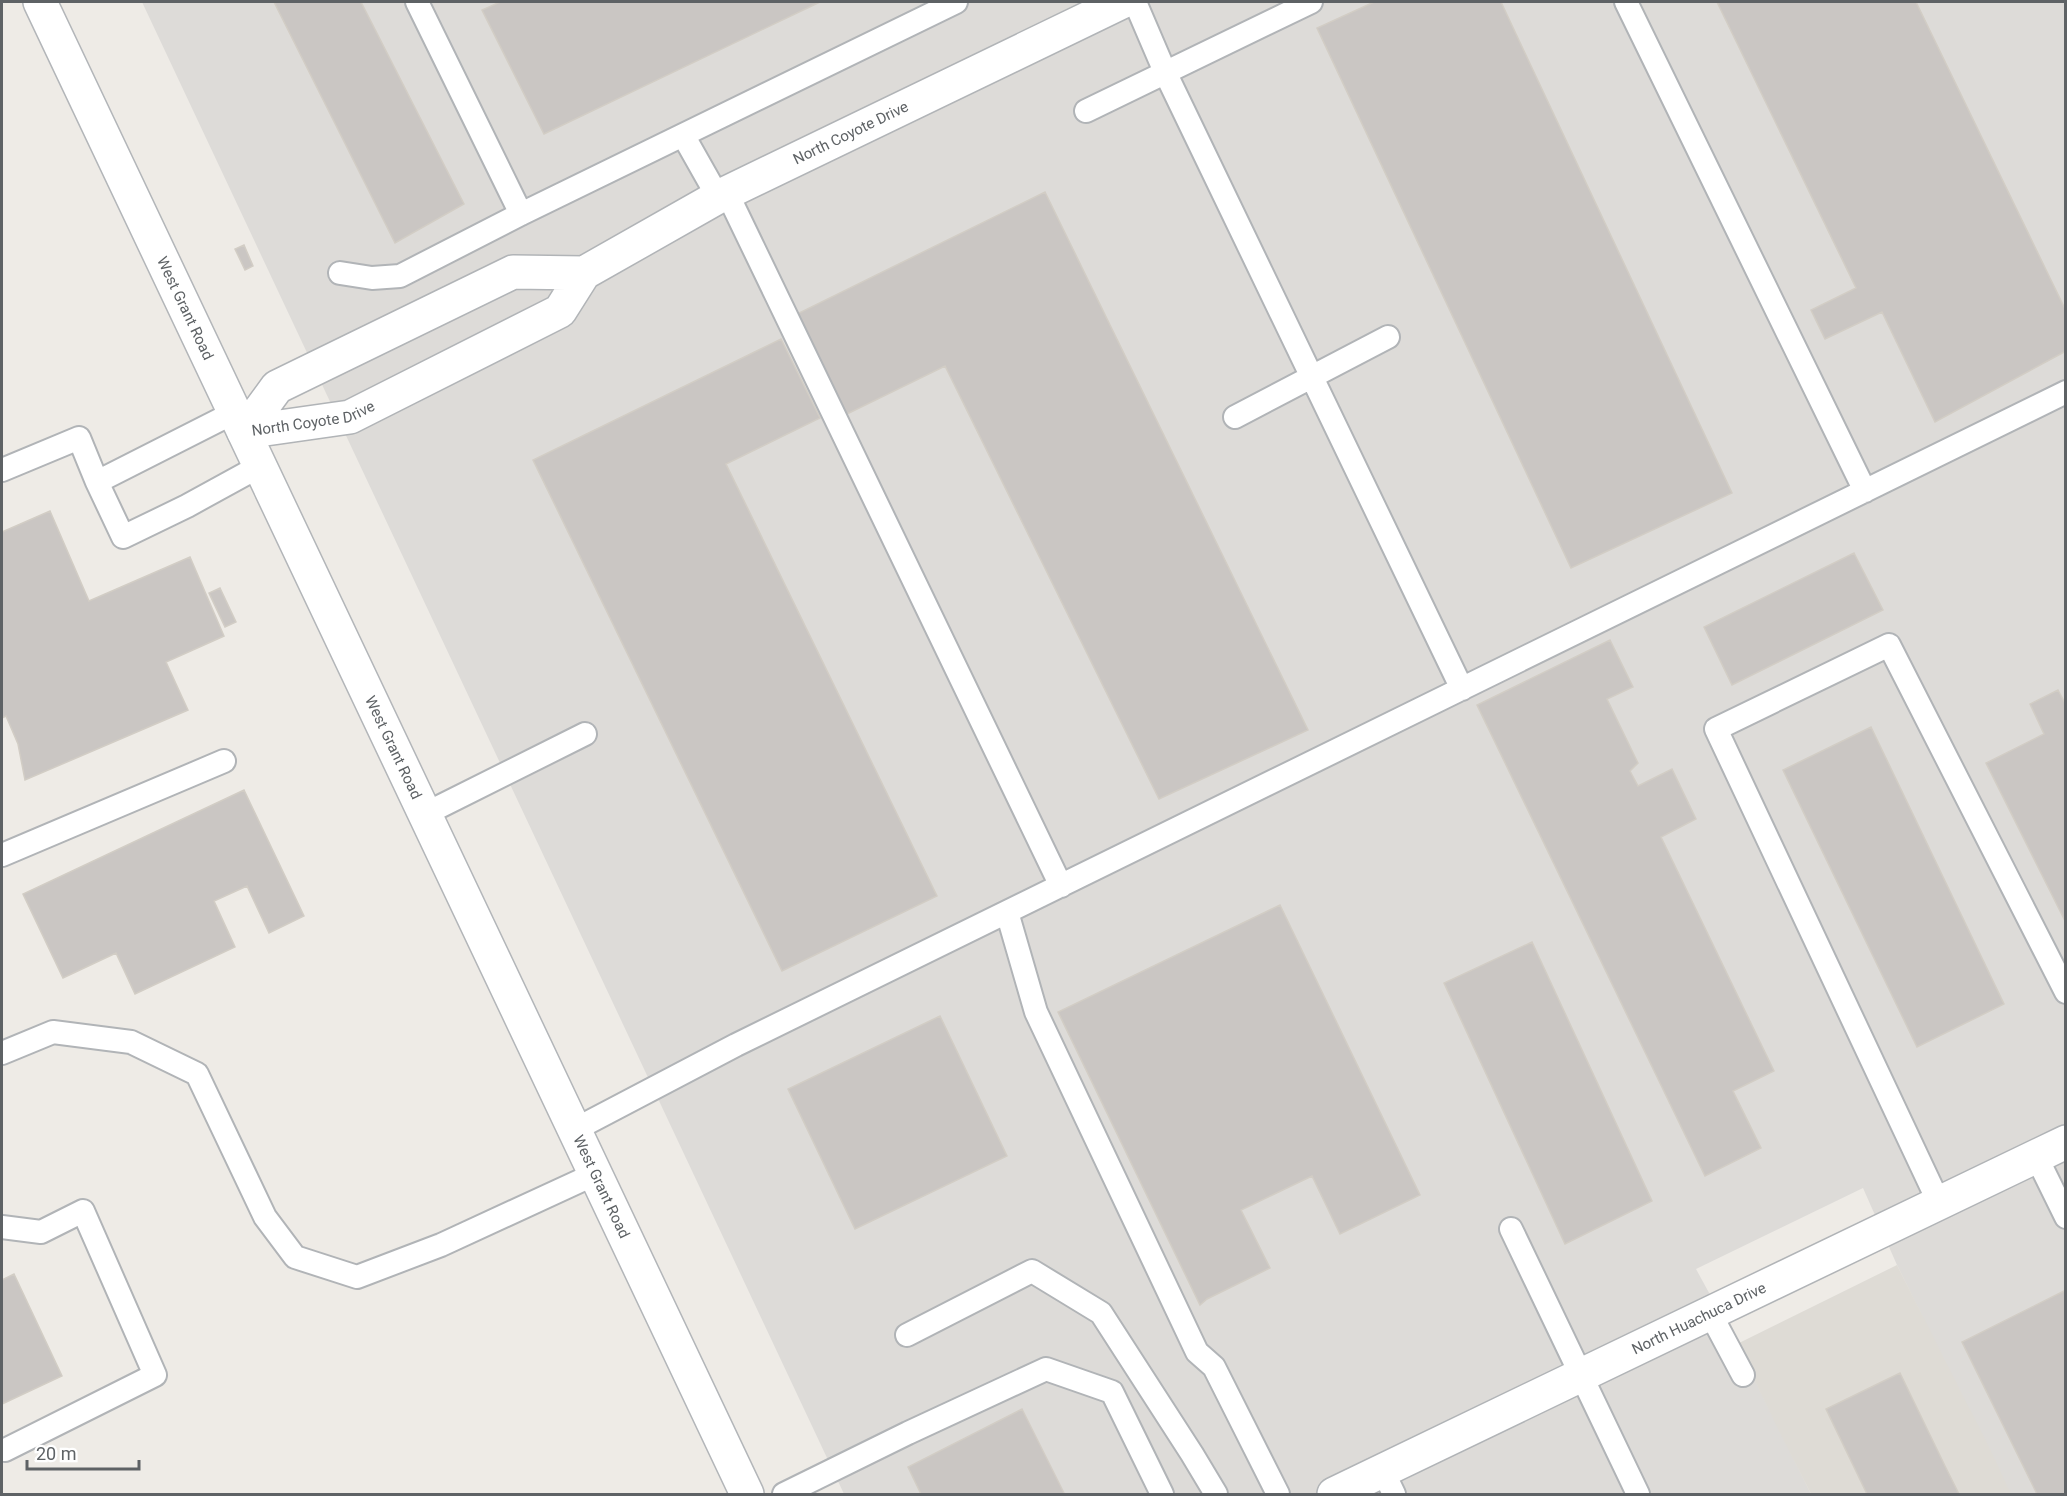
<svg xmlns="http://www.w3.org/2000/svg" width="2067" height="1496" font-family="Roboto,sans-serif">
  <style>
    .industrial { fill: #dddbd8 }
    .education { fill: #dedbd5 }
    .building { fill: #cac6c3; stroke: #d2cdc5; stroke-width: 1.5 }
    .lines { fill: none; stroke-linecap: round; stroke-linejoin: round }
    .lane-casing { stroke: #b1b4b7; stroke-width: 26 }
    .street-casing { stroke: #b1b4b7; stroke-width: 36 }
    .secondary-casing { stroke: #b3b6b9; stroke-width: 36 }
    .lane { stroke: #fff; stroke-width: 22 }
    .street { stroke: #fff; stroke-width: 33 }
    .secondary { stroke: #fff; stroke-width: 33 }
    .labels { text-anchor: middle; stroke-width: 4.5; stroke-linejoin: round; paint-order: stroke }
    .street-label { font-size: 15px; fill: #5e6265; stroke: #fff }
  </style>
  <rect width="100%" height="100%" fill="#eeebe6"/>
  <!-- industrial -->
  <path class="industrial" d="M142,2H2065V1494H2010L1897,1265L1863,1188L1696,1269L1737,1344L1811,1494H844Z"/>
  <!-- education -->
  <path class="education" d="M1897,1265L1990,1449L2011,1494H1811L1780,1433L1737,1344Z"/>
  <!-- building -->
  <path class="building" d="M274,2H361L464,204L395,243Z
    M500,2H820L544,134L482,10Z
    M1374,2H1501L1732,493L1571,568L1317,28Z
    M1717,2H1916L2066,311V351L1935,422L1882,312L1825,339L1811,310L1856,288Z
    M1045,192L1308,730L1159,799L945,366L845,415L795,315Z
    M244,245L253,266L245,270L235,249Z
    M781,339L820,418L726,464L937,896L782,971L533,460Z
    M50,511L89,601L190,557L224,636L166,662L188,710L25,780L18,744L6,716L2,718V532Z
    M1854,553L1883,610L1732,685L1704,627Z
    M220,588L236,622L225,627L209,593Z
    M1610,640L1633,687L1607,699L1638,763L1630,771L1638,786L1672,769L1696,819L1661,837L1774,1071L1733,1091L1761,1148L1705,1176L1477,705Z
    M2058,690L2066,705V923L1986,763L2044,734L2030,704Z
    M1871,727L2004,1004L1917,1047L1783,770Z
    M244,790L304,916L269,933L247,886L214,901L235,947L135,994L116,953L63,978L23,894Z
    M1280,905L1420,1195L1340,1234L1312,1176L1241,1210L1270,1268L1207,1299L1200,1305L1058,1012Z
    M1532,942L1652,1201L1565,1244L1444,983Z
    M940,1016L1007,1156L855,1229L788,1089Z
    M14,1274L62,1376L2,1404V1280Z
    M2066,1290V1494H2037L1962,1342Z
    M1900,1373L1946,1468L1959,1494H1867L1826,1409Z
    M1022,1409L1064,1493L1061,1494H921L908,1467Z"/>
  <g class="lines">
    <!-- lane casing -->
    <g class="lane-casing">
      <path id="lane" d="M417,2L521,214
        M1135,2L1165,72L1462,689
        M1626,2L1865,491
        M1086,111L1311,2
        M683,135L718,197
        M727,193L1061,886
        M340,273L372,278L400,276L521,214L956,2
        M1235,417L1388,337
        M2,470L79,438L97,482L235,412
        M97,482L123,537L187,506L260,466
        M425,814L585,734
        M2,855L224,761
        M1007,912L1036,1012L1197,1352L1214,1367L1278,1494
        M2,1053L53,1032L131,1042L197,1074L265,1217L295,1257L357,1277L441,1245L595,1174
        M574,1130L736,1045L2066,392
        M2036,1156L2066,1217
        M1939,1203L1716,729L1889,645L2066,992
        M2,1227L41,1232L83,1211L155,1375L5,1450
        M1511,1229L1638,1494
        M1710,1313L1743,1375
        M907,1335L1032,1271L1101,1313L1192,1454L1216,1494
        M1383,1471L1394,1494
        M784,1494L908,1433L1046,1369L1112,1392L1162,1494"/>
    </g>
    <!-- street casing -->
    <g class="street-casing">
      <g id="street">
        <path id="s1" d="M584,273L513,272L277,387L244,432L350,417L560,311L584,273L718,197L1122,2"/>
        <path id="s2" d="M1334,1494L2066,1142"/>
      </g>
    </g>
    <!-- secondary casing -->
    <g class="secondary-casing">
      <g id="secondary">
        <path id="s3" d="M40,2L747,1494"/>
      </g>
    </g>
    <!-- lane -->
    <use href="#lane" class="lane"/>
    <!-- street -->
    <use href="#street" class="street"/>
    <!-- secondary -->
    <use href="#secondary" class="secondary"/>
  </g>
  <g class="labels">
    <!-- street labels -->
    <g class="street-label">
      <text dy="5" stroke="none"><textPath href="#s1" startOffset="1078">North Coyote Drive</textPath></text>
      <text dy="5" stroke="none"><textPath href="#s3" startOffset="339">West Grant Road</textPath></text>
      <text dy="5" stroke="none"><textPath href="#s1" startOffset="460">North Coyote Drive</textPath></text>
      <text dy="5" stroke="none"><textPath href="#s3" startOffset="825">West Grant Road</textPath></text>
      <text dy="5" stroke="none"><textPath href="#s3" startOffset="1311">West Grant Road</textPath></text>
      <text dy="5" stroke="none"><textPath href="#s2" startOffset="405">North Huachuca Drive</textPath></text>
    </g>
  </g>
  <!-- border -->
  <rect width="2067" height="1496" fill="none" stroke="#5e6265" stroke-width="6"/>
  <!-- scale -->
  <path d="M27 1460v9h112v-9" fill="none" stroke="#5e6265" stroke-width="3"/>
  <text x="36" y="1460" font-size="18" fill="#5e6265" stroke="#ffffff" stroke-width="4.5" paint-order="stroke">20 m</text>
</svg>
